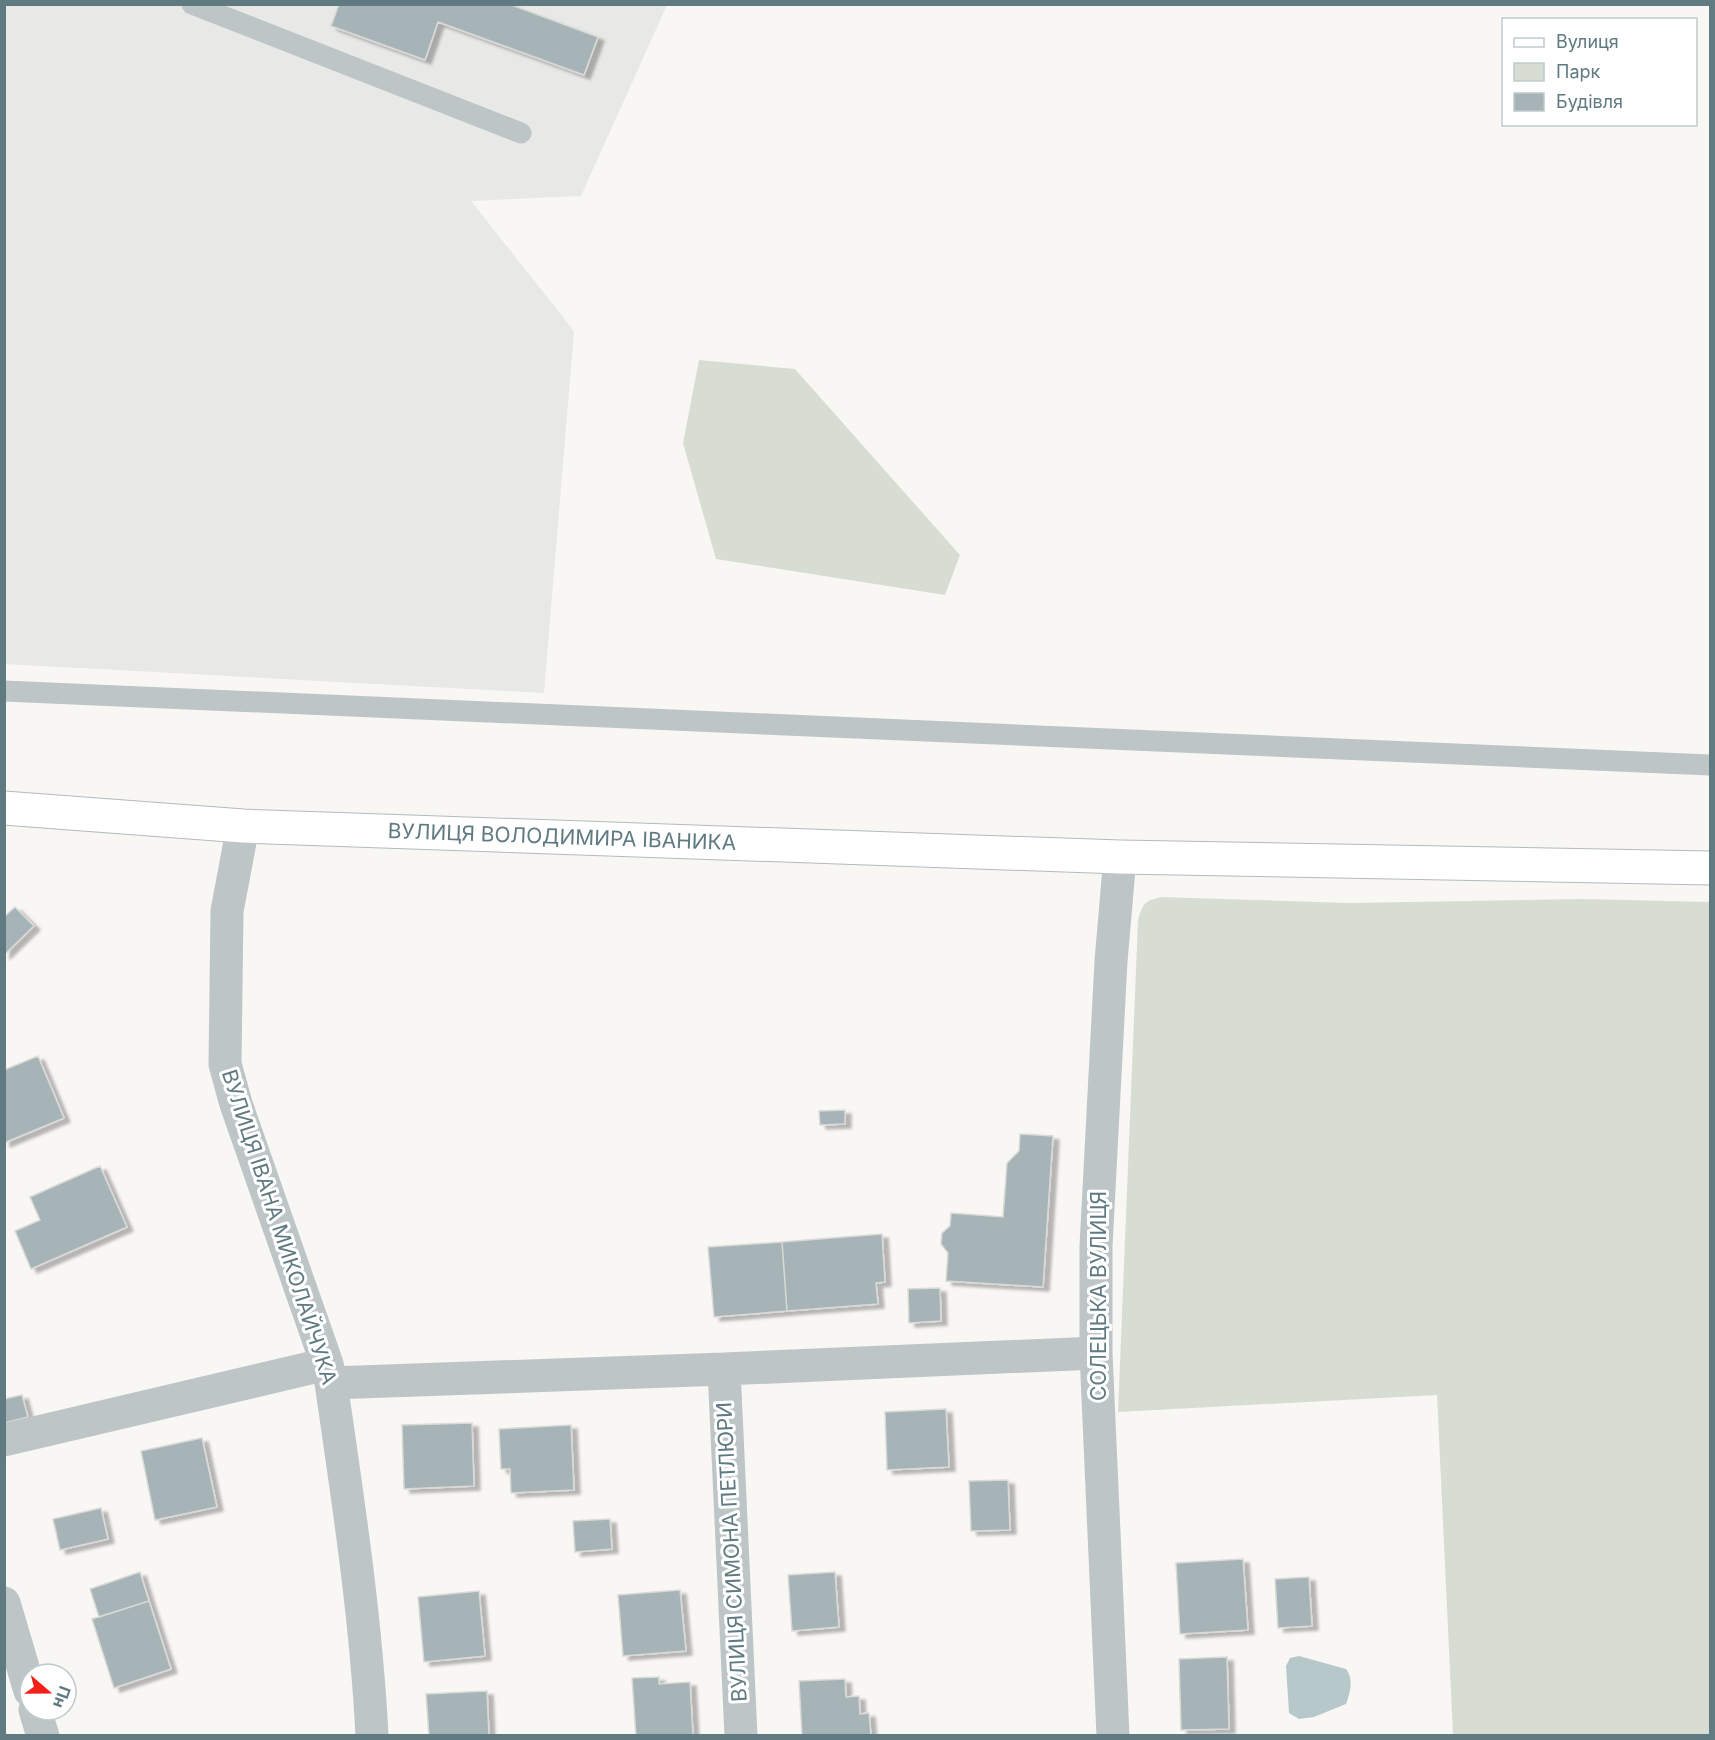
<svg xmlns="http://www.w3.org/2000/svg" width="1715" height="1740" font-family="Inter,sans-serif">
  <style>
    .built { fill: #e8e9e7 }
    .green { fill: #d8ddd3 }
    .water { fill: #b6c8ca }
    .building { fill: #a6b4b7; stroke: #d9d9d7; stroke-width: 1.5; filter: url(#shadow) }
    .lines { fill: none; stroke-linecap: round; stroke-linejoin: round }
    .secondary-casing { stroke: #b2bbbe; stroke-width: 35 }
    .service { stroke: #bdc5c7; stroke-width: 21 }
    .minor { stroke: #bdc5c7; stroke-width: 33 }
    .secondary { stroke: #fff; stroke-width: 33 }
    .labels { text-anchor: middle; stroke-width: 6; stroke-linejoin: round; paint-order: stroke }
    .street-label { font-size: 21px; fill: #607a82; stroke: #fff }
  </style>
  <defs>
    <filter id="shadow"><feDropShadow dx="6" dy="4" stdDeviation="1.5" flood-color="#0004"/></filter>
  </defs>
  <rect width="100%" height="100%" fill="#f8f7f4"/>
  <!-- built -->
  <path class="built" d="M4,5H667L581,196L471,201L574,331L544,693L5,664Z"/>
  <!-- green -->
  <path class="green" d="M699,360L795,369L960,555L945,595L716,559L683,443Z
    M1161,897L1350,903L1584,899L1710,902V1735H1453L1437,1395L1118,1412L1138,920C1143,904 1144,901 1161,897Z"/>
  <!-- water -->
  <path class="water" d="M1299,1656L1346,1669C1354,1679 1350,1693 1346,1704L1314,1717L1299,1719L1289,1713L1286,1666L1290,1658Z"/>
  <!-- building -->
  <path class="building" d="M339,4H509L598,37L584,75L438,22L425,60L331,26Z
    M15,907L34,926L4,955V917Z
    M38,1056L64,1118L4,1143V1070Z
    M845,1110V1124L820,1125L819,1111Z
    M1020,1134L1053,1136L1043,1287L946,1281L948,1253L941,1244L942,1233L950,1226L951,1213L1003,1217L1007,1163L1019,1151Z
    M100,1166L127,1227L31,1269L15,1231L40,1220L30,1197Z
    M882,1234L885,1282L876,1283L878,1304L787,1311L782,1242Z
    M782,1242L787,1311L714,1317L708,1247Z
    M940,1288L941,1321L909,1323L908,1289Z
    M22,1395L28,1417L4,1423V1399Z
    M946,1409L949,1467L887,1470L885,1412Z
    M472,1423L474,1486L404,1489L402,1425Z
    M571,1425L574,1490L511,1493L510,1469H501L499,1429Z
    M202,1438L217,1507L155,1520L141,1451Z
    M1008,1480L1010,1530L971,1531L969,1481Z
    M101,1508L108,1539L60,1550L53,1519Z
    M610,1519L612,1549L575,1552L573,1521Z
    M1243,1559L1248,1630L1180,1634L1176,1563Z
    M140,1572L149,1601L99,1617L90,1589Z
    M835,1572L839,1627L792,1631L788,1575Z
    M1309,1577L1312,1626L1278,1628L1275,1579Z
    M680,1590L686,1651L623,1656L618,1595Z
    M479,1591L485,1656L424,1662L418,1597Z
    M149,1601L171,1669L114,1688L92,1619Z
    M1227,1657L1229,1729L1181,1730L1179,1659Z
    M659,1677V1684L690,1682L693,1736H636L632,1678Z
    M845,1679L846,1697L859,1696L860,1714L869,1713L871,1736H802L799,1681Z
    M487,1691L489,1736H429L426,1694Z"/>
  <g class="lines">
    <!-- secondary casing -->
    <g class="secondary-casing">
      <path id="secondary" d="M4,808L243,826L1120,857L1710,868"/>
    </g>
    <!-- service -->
    <path class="service" d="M192,4L521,133
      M4,691L1710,765"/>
    <!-- minor -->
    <path class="minor" d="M243,826L227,911L225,1064L236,1104L327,1364L331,1383C348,1500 366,1617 372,1736
      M724,1369L741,1736
      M331,1383L724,1369L1096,1353
      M4,1440L327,1364
      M4,1603L30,1691
      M35,1710L43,1736
      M1113,1736L1096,1353V1246L1111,961L1120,857"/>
    <!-- secondary -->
    <use href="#secondary" class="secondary"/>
  </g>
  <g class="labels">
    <!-- street labels -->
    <g class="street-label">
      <text transform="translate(562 837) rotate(2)" y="7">ВУЛИЦЯ ВОЛОДИМИРА ІВАНИКА</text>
      <text transform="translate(279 1227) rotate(72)" y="7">ВУЛИЦЯ ІВАНА МИКОЛАЙЧУКА</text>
      <text transform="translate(1099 1296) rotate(-90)" y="7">СОЛЕЦЬКА ВУЛИЦЯ</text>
      <text transform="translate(732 1552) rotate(-93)" y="7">ВУЛИЦЯ СИМОНА ПЕТЛЮРИ</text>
    </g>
  </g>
  <!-- border -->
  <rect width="1715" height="1740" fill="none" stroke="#607a82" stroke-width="12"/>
  <!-- legend -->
  <rect x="1502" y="18" width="195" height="108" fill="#ffffff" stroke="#bfcacd" stroke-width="1.5"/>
  <rect x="1514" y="38" width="30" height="9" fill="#ffffff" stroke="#bfcacd" stroke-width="1.5"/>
  <text x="1556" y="48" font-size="18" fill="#607a82">Вулиця</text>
  <rect x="1514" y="63" width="30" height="18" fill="#d8ddd3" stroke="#bfcacd" stroke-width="1.5"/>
  <text x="1556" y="78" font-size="18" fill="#607a82">Парк</text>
  <rect x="1514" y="93" width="30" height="18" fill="#a6b4b7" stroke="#bfcacd" stroke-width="1.5"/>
  <text x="1556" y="108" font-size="18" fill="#607a82">Будівля</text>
  <!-- north arrow -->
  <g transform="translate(48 1692) rotate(110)"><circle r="28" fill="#ffffff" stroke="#bfcacd" stroke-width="1.5"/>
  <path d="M0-4.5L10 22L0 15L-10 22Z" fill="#f32019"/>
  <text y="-9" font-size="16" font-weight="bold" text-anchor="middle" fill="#607a82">Пн</text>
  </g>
</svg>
